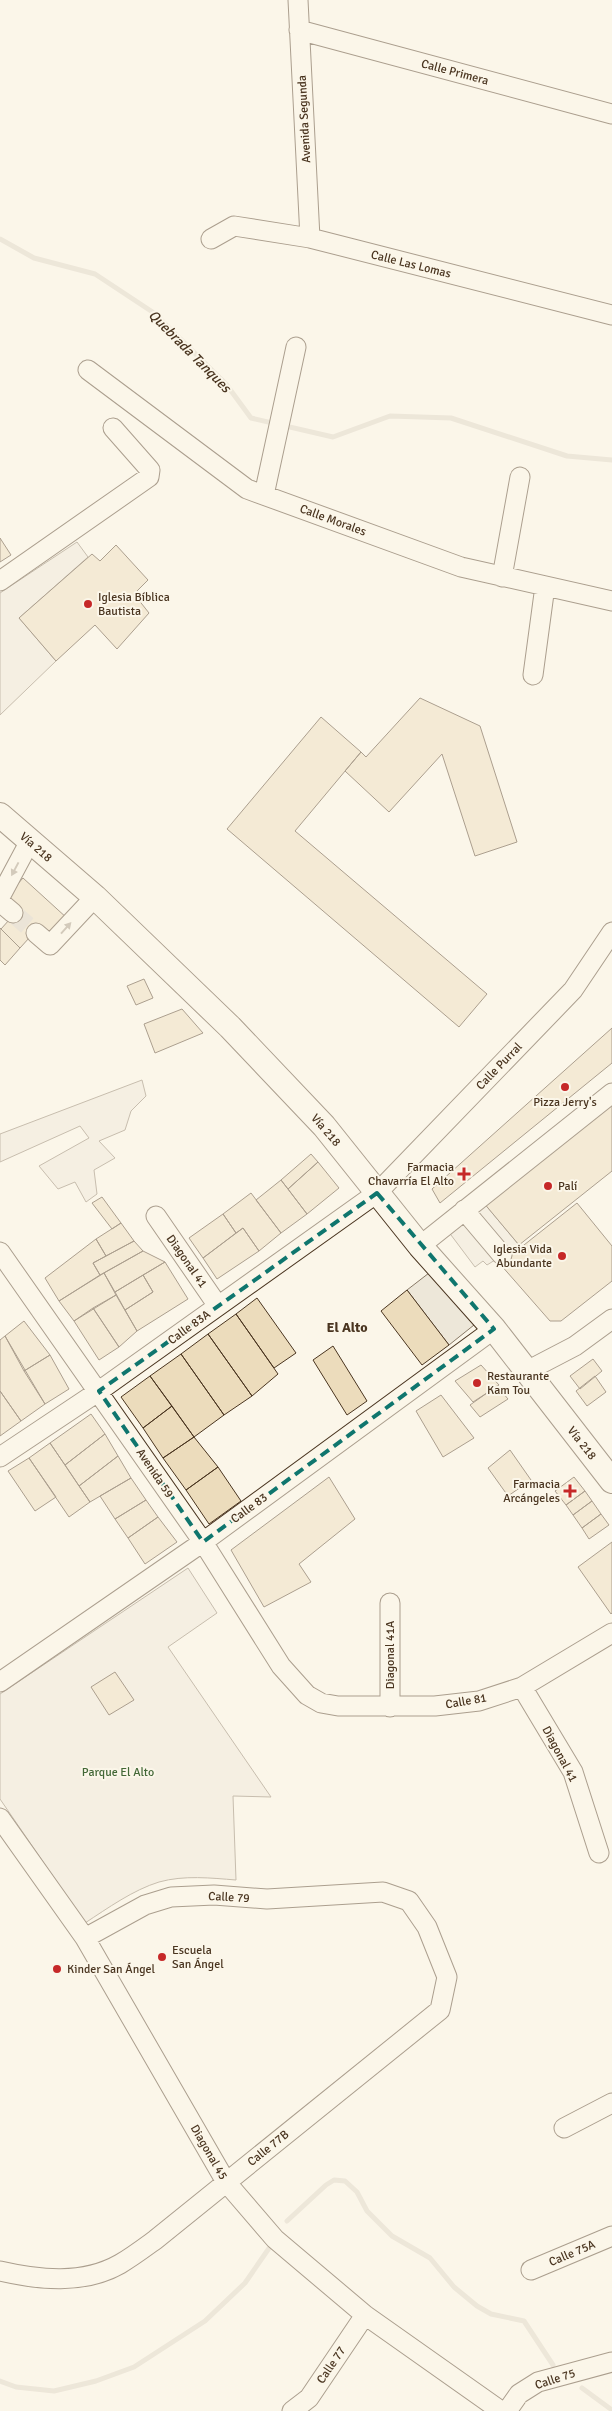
<svg xmlns="http://www.w3.org/2000/svg" width="612" height="2411" font-family="Signika,sans-serif">
  <style>
    .green { fill: #ede6d9; stroke: #887966 }
    .parking { fill: #ede7d9; stroke: #887966 }
    .lines { fill: none; stroke-linecap: round; stroke-linejoin: round }
    .stream { stroke: #dcd4c6; stroke-width: 5 }
    .building { fill: #ecdcbc; stroke: #4a3520 }
    .minor-tunnel { stroke: #d8cfc1; stroke-width: 19; stroke-dasharray: 19 9; stroke-linecap: butt }
    .minor-casing { stroke: #4a3520; stroke-width: 21 }
    .major-casing { stroke: #4a3520; stroke-width: 26 }
    .minor { stroke: #fbf6e9; stroke-width: 19 }
    .major { stroke: #fbf6e9; stroke-width: 24 }
    .oneway { fill: #a29684 }
    .marked { fill: none; stroke: #0f766e; stroke-width: 4; stroke-dasharray: 10 6; stroke-linejoin: round }
    .poi-dot { fill: #c62828; stroke: #fbf6e9; stroke-width: 2 }
    .labels { text-anchor: middle; stroke-width: 4; stroke-linejoin: round; paint-order: stroke }
    .street-label { font-size: 12px; fill: #4a3520; stroke: #fbf6e9 }
    .poi-label { font-size: 12px; fill: #4a3520; stroke: #fbf6e9; text-anchor: start }
    .park-label { font-size: 12px; fill: #436837; stroke: #fbf6e9 }
    .water-label { font-size: 14px; font-style: italic; fill: #4a3520; stroke: #fbf6e9 }
    .neighbourhood-label { font-size: 14px; font-weight: bold; fill: #4a3520; stroke: #fbf6e9 }
  </style>
  <rect width="100%" height="100%" fill="#fbf6e9"/>
  <!-- green -->
  <path class="green" d="M142,1080L146,1096L131,1111L125,1130L99,1141L115,1158L94,1170L97,1194L86,1202L75,1182L58,1189L39,1166L89,1138L80,1126L0,1162V1134Z
    M188,1568L217,1613L168,1647L271,1797L233,1796L236,1880C211,1878 184,1875 159,1882C133,1890 108,1908 85,1923L0,1799V1694Z"/>
  <!-- parking -->
  <path class="parking" d="M77,542L88,557L19,618L56,661L0,715V593Z
    M483,1202L519,1245L487,1265L483,1261L475,1267L448,1231Z
    M429,1273L474,1325L449,1345L407,1290Z"/>
  <g class="lines">
    <!-- stream -->
    <path class="stream" d="M0,239L34,258L95,274L154,313L226,384L251,418L333,437L390,416L451,418L567,456L612,460
      M287,2221L326,2185L334,2180L345,2181L357,2192L367,2211L392,2236L430,2258L454,2287L477,2306L491,2314L524,2321L553,2365
      M0,2381L16,2387L54,2391L96,2381L134,2367L205,2321L245,2283L274,2241
      M582,2388L612,2410"/>
  </g>
  <!-- building -->
  <path class="building" d="M0,538L11,555L0,562Z
    M116,545L148,580L134,594L149,613L117,649L95,625L56,661L19,618L92,554L100,561Z
    M420,698L480,726L517,842L475,856L442,754L389,812L345,771L361,752L366,757Z
    M321,717L361,752L295,831L487,994L459,1027L227,829Z
    M23,878L68,919L51,938L39,927L20,948L1,929L18,910L5,898Z
    M0,928L20,948L5,965L0,960Z
    M144,979L153,998L136,1005L127,986Z
    M182,1009L203,1033L155,1053L144,1024Z
    M612,1028V1063L440,1203L432,1189Z
    M612,1100V1171L519,1245L483,1202Z
    M311,1154L318,1162L288,1189L281,1180Z
    M318,1162L339,1188L307,1214L288,1189Z
    M281,1180L307,1214L281,1233L256,1200Z
    M251,1193L281,1233L259,1251L243,1228L236,1233L223,1214Z
    M102,1197L121,1223L112,1229L92,1203Z
    M577,1203L612,1246V1281L561,1321H550L500,1264Z
    M223,1214L236,1233L203,1258L189,1238Z
    M121,1223L134,1241L106,1256L96,1239Z
    M243,1228L259,1251L217,1279L203,1258Z
    M96,1239L106,1256L93,1263L100,1275L59,1301L45,1278Z
    M134,1241L143,1251L100,1275L93,1263Z
    M143,1251L165,1262L115,1292L104,1273Z
    M165,1262L188,1299L137,1331L125,1310L153,1292L143,1275Z
    M104,1273L116,1295L74,1321L59,1301Z
    M143,1275L153,1292L125,1310L115,1292Z
    M407,1290L449,1345L422,1365L381,1311Z
    M116,1295L137,1331L119,1347L93,1308Z
    M257,1298L296,1353L274,1368L236,1314Z
    M93,1308L119,1347L99,1360L74,1321Z
    M236,1314L278,1374L252,1396L208,1334Z
    M24,1321L50,1355L24,1371L5,1336Z
    M208,1334L252,1396L224,1415L181,1354Z
    M5,1336L45,1404L21,1421L0,1391V1340Z
    M333,1346L367,1401L347,1415L313,1360Z
    M181,1354L224,1415L194,1437L150,1376Z
    M50,1355L69,1389L45,1404L24,1371Z
    M593,1359L602,1371L580,1389L570,1376Z
    M481,1365L499,1385L473,1402L455,1381Z
    M150,1376L172,1406L143,1428L121,1397Z
    M595,1376L606,1392L587,1406L576,1391Z
    M497,1386L508,1399L480,1417L470,1405Z
    M0,1391L21,1421L0,1436Z
    M441,1395L474,1438L443,1457L416,1411Z
    M172,1406L194,1437L163,1458L143,1428Z
    M91,1414L105,1434L65,1465L50,1443Z
    M105,1434L118,1456L79,1486L65,1465Z
    M194,1437L218,1467L186,1490L163,1458Z
    M50,1443L90,1502L69,1517L29,1458Z
    M510,1450L531,1480L508,1496L488,1468Z
    M118,1456L131,1478L90,1502L79,1486Z
    M29,1458L56,1497L35,1511L8,1471Z
    M218,1467L241,1501L209,1524L186,1490Z
    M329,1477L355,1519L299,1564L311,1582L264,1607L231,1550Z
    M574,1477L585,1491L566,1505L555,1491Z
    M131,1478L146,1500L115,1519L100,1496Z
    M585,1491L592,1501L573,1515L566,1505Z
    M146,1500L158,1517L128,1538L115,1519Z
    M592,1501L601,1514L582,1528L573,1515Z
    M601,1514L609,1525L589,1539L582,1528Z
    M158,1517L177,1542L145,1564L128,1538Z
    M612,1542V1613L611,1614L578,1567Z
    M115,1672L134,1700L109,1715L91,1687Z"/>
  <g class="lines">
    <!-- minor-tunnel -->
    <path class="minor-tunnel" d="M13,913L36,933"/>
    <!-- minor casing -->
    <g class="minor-casing">
      <path id="minor" d="M298,0L310,238
        M299,30L612,114
        M211,239L234,226L310,238L612,315
        M88,370L247,489L461,567L612,601
        M264,495L296,347
        M502,577L520,477
        M0,581L149,477L150,470L113,428
        M533,675L545,586
        M0,897L30,841
        M0,902L13,913
        M36,933L50,945L95,897
        M464,1210L502,1255
        M156,1216L218,1306
        M420,1246L612,1093
        M0,1252L203,1542L281,1666L307,1695L321,1703L338,1706H435L479,1701L522,1687L612,1633
        M527,1371L575,1346L612,1319
        M0,1457L99,1391L377,1193L573,990L612,932
        M390,1603V1707
        M0,1682L203,1542L494,1329
        M522,1687L573,1772L599,1853
        M0,1818L85,1938L226,2182L275,2239L365,2315L501,2411
        M564,2128L612,2103
        M531,2270L612,2236
        M0,2271C39,2280 83,2285 120,2264C132,2257 144,2248 155,2240L440,2010L447,1977L427,1927L409,1901L383,1892L267,1899L214,1895L171,1897L145,1905L85,1938
        M292,2411L309,2398L365,2315
        M507,2411L519,2394L538,2382L612,2362"/>
    </g>
    <!-- major casing -->
    <g class="major-casing">
      <path id="major" d="M0,815L95,897L230,1027L324,1126L420,1246L494,1329L612,1481"/>
    </g>
    <!-- minor -->
    <use href="#minor" class="minor"/>
    <!-- major -->
    <use href="#major" class="major"/>
  </g>
  <!-- one-way arrows -->
  <defs><path id="oneway-solid" d="M-6-.8H1V-3.2L6.5 0L1 3.2V.8H-6Z" transform="scale(1.25)"/></defs>
  <g class="oneway">
    <use href="#oneway-solid" transform="translate(15 869) rotate(118)"/>
    <use href="#oneway-solid" transform="translate(66 928) rotate(-48)"/>
  </g>
  <!-- marked area -->
  <path d="M0 0H612V2411H0ZM377,1193L494,1329L203,1542L99,1391Z" fill="#fbf6e9" fill-opacity=".55" fill-rule="evenodd"/>
  <path class="marked" d="M377,1193L494,1329L203,1542L99,1391Z"/>
  <!-- markers -->
  <g class="poi-dot">
    <circle cx="88" cy="604" r="5"/>
    <circle cx="565" cy="1087" r="5"/>
    <path d="M461.5 1166.5h5v5h5v5h-5v5h-5v-5h-5v-5h5z"/>
    <circle cx="548" cy="1186" r="5"/>
    <circle cx="562" cy="1256" r="5"/>
    <circle cx="477" cy="1383" r="5"/>
    <path d="M567.5 1483.5h5v5h5v5h-5v5h-5v-5h-5v-5h5z"/>
    <circle cx="162" cy="1957" r="5"/>
    <circle cx="57" cy="1969" r="5"/>
  </g>
  <g class="labels">
    <!-- street labels -->
    <g class="street-label">
      <text transform="translate(455 72) rotate(15)" y="4">Calle Primera</text>
      <text transform="translate(304 119) rotate(-93)" y="4">Avenida Segunda</text>
      <text transform="translate(411 264) rotate(14)" y="4">Calle Las Lomas</text>
      <text transform="translate(333 520) rotate(20)" y="4">Calle Morales</text>
      <text transform="translate(36 847) rotate(41)" y="4">Vía 218</text>
      <text transform="translate(499 1066) rotate(-46)" y="4">Calle Purral</text>
      <text transform="translate(326 1130) rotate(49)" y="4">Vía 218</text>
      <text transform="translate(187 1261) rotate(55)" y="4">Diagonal 41</text>
      <text transform="translate(189 1327) rotate(-36)" y="4">Calle 83A</text>
      <text transform="translate(582 1443) rotate(52)" y="4">Vía 218</text>
      <text transform="translate(155 1473) rotate(56)" y="4">Avenida 59</text>
      <text transform="translate(249 1508) rotate(-36)" y="4">Calle 83</text>
      <text transform="translate(390 1655) rotate(-90)" y="4">Diagonal 41A</text>
      <text transform="translate(466 1701) rotate(-10)" y="4">Calle 81</text>
      <text transform="translate(560 1754) rotate(62)" y="4">Diagonal 41</text>
      <text transform="translate(229 1897) rotate(3)" y="4">Calle 79</text>
      <text transform="translate(268 2148) rotate(-39)" y="4">Calle 77B</text>
      <text transform="translate(209 2152) rotate(60)" y="4">Diagonal 45</text>
      <text transform="translate(572 2253) rotate(-23)" y="4">Calle 75A</text>
      <text transform="translate(331 2365) rotate(-56)" y="4">Calle 77</text>
      <text transform="translate(555 2379) rotate(-18)" y="4">Calle 75</text>
    </g>
    <!-- poi labels -->
    <g class="poi-label">
      <text x="98" y="601">Iglesia Bíblica<tspan x="98" dy="14">Bautista</tspan></text>
      <text x="565" y="1106" text-anchor="middle">Pizza Jerry's</text>
      <text x="454" y="1171" text-anchor="end">Farmacia<tspan x="454" dy="14">Chavarría El Alto</tspan></text>
      <text x="558" y="1190">Palí</text>
      <text x="552" y="1253" text-anchor="end">Iglesia Vida<tspan x="552" dy="14">Abundante</tspan></text>
      <text x="487" y="1380">Restaurante<tspan x="487" dy="14">Kam Tou</tspan></text>
      <text x="560" y="1488" text-anchor="end">Farmacia<tspan x="560" dy="14">Arcángeles</tspan></text>
      <text x="172" y="1954">Escuela<tspan x="172" dy="14">San Ángel</tspan></text>
      <text x="67" y="1973">Kinder San Ángel</text>
    </g>
    <!-- park labels -->
    <g class="park-label">
      <text x="118" y="1776">Parque El Alto</text>
    </g>
    <!-- water labels -->
    <g class="water-label">
      <text transform="translate(190 351) rotate(45)" y="5">Quebrada Tanques</text>
    </g>
    <!-- neighbourhood labels -->
    <g class="neighbourhood-label">
      <text x="347" y="1332">El Alto</text>
    </g>
  </g>
</svg>
